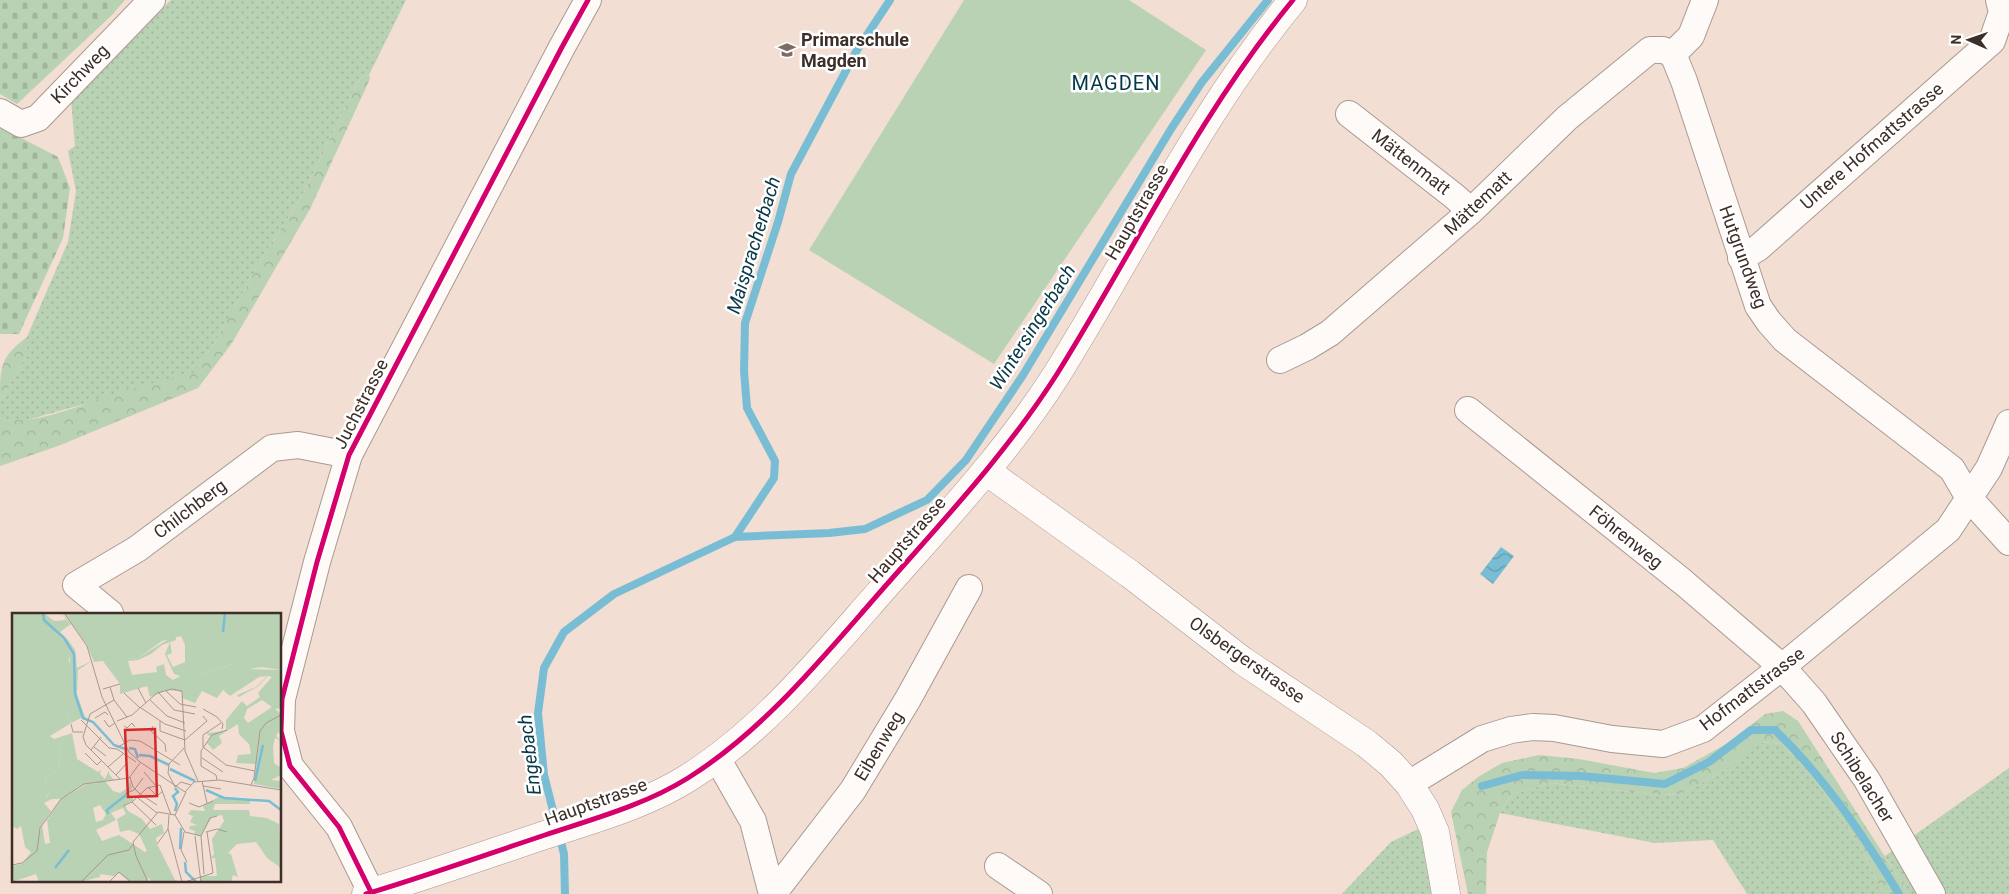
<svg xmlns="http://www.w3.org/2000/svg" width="2009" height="894" font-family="Roboto,sans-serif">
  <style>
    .grass { fill: url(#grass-dots) }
    .forest { fill: url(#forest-crowns) }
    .cemetery { fill: url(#cemetery-stones) }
    .garden { fill: #b9d2b4 }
    .water { fill: url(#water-waves) }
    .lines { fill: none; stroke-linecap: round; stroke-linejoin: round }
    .stream { stroke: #79bdd4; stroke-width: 8 }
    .minor-casing { stroke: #a99a92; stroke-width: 28 }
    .tertiary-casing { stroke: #a99a92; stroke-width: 29 }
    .secondary-casing { stroke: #a99a92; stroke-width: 29 }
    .minor { stroke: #fdfaf8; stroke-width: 26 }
    .tertiary { stroke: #fdfaf8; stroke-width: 28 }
    .secondary { stroke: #fdfaf8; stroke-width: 28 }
    .cycleway-casing { stroke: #fff; stroke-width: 8 }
    .cycleway { stroke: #d6006c; stroke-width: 5 }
    .labels { text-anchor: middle; stroke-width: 5; stroke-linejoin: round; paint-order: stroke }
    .poi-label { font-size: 18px; font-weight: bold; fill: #3d2e27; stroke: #fff; text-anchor: start }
    .street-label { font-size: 18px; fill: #3d2e27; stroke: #fff }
    .water-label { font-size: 19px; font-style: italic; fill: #063847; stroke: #fff }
    .quarter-label { font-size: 20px; letter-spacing: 1px; fill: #03384a; stroke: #fff }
    .inset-river { fill: none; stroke: #79bdd4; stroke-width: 2.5 }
    .inset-road { fill: none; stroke: #aa988e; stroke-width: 1 }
    .view { fill: #d62828; fill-opacity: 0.15; stroke: #d62828; stroke-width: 2.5 }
    .inset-edge { fill: none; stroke: #3d2e27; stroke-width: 2.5 }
  </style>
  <defs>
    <pattern id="grass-dots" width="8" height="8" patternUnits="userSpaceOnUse" patternTransform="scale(1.25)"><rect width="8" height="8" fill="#b9d2b4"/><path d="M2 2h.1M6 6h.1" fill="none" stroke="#a0b59b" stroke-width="1.8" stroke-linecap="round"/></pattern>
    <pattern id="forest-crowns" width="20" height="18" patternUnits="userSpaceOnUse" patternTransform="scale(1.25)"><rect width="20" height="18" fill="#b9d2b4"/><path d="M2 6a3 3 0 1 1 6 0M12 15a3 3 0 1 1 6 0" fill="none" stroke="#a0b59b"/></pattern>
    <pattern id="cemetery-stones" width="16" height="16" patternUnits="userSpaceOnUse" patternTransform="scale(1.25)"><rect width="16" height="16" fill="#b9d2b4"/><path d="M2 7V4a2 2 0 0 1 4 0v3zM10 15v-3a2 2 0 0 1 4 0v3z" fill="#a0b59b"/></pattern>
    <pattern id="water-waves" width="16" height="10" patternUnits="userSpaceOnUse" patternTransform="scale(1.25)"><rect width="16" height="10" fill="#79bdd4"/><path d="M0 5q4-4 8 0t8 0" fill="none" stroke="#649aac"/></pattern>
  </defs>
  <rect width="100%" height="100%" fill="#f2ded3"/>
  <!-- grass -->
  <path class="grass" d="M171,0H406L369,75L360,79L350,97L302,196L264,255L214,344L193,374L27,420L10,421L0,418V401L27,355V337L68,242L76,191L68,151L75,146L71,99Z
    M1758,742L1782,744L1813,777L1860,846L1883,894H1747L1713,840L1655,843L1500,813L1512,794L1550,783L1659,795L1682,794L1726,769Z
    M2009,768V894H1909L1885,856Z
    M1418,829L1425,848L1433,894H1342L1391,842Z"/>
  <!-- forest -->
  <path class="forest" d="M369,75L370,79L310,209L232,343L198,388L58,446L0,466V418C37,428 90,400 126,390C148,384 170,379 193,373L214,344L264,255L302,196L350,97L360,79Z
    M27,337V355L0,401C0,367 0,357 27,337Z
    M1783,711L1798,721L1909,894H1883L1860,846L1813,777L1782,744L1759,742L1726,769L1682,794L1659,795L1550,783L1512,794L1500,813L1487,852L1486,894H1468L1451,812L1462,790L1478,777L1502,763L1539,755L1579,759L1654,773L1683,768L1728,743L1765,714Z"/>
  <!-- cemetery -->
  <path class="cemetery" d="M0,0H125L111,16L17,104L0,94Z
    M0,127L58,157L70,188L63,238L19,334H0Z"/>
  <!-- garden -->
  <path class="garden" d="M964,0H1129L1206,50L994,364L809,250Z"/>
  <!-- water -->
  <path class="water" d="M1501,547L1514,556L1493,584L1480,574Z"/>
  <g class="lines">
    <!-- stream -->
    <path class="stream" d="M735,537L774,478L775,461L747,408L744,371L745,323L778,222L791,174L857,50L890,0
      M1482,786L1522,775L1581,776L1665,784L1709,762L1751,730H1775C1825,778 1863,835 1899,894
      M565,894L564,854L544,775L538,713L544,668L564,632L614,594L735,537L829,533L865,529L927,500L966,460L1023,375L1171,129L1202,82L1268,0"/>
    <!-- minor casing -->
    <g class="minor-casing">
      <path id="minor" d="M1705,0L1691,36L1673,54L1684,81L1758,306L1769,322L1785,340L1952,469L1969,498L2009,542
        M0,112L21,124L38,118L152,0
        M1349,114L1454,196L1471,211
        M1741,258L1758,248L1992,41L2002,12L1999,0
        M1280,360L1307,347L1330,333L1471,211L1567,118L1650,50H1663L1673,54
        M1468,410L1683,582L1782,667L1814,703L1867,780L1932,894
        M110,613L76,585L137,549L272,448L298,445L349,455
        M717,758L753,821L772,894
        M1409,784L1482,739L1511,730L1533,727L1554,728L1612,739L1663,744L1703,729L1782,667L1948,530L1989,468L2009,423
        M998,866L1039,894
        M372,894L339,827L290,766L281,731L282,699L317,562L349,455L562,47L588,0
        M773,894L853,790L908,699L969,588"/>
    </g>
    <!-- tertiary casing -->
    <g class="tertiary-casing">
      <path id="tertiary" d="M986,471L1130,574L1243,661L1367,744L1391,764L1409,784L1425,809L1435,832L1446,894"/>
    </g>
    <!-- secondary casing -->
    <g class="secondary-casing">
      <path id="secondary" d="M366,894C426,876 485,855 545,835C593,819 645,805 688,778C758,734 813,669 867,607C932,532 1003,459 1057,374C1135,249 1199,114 1293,0"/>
    </g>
    <!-- minor -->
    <use href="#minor" class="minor"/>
    <!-- tertiary -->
    <use href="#tertiary" class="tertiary"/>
    <!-- secondary -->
    <use href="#secondary" class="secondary"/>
    <!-- cycleway casing -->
    <g class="cycleway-casing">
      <path id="cycleway" d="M366,894C426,876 485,855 545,835C593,819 645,805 688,778C758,734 813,669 867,607C932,532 1003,459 1057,374C1135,249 1199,114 1293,0
        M372,894L339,827L290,766L281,731L282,699L317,562L349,455L562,47L588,0"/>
    </g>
    <!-- cycleway -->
    <use href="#cycleway" class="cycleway"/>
  </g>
  <!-- icons -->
  <defs>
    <g id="school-bare" transform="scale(1.35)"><path d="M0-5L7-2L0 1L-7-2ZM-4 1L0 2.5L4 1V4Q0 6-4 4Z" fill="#7c6c63" stroke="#fff" stroke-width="2.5" paint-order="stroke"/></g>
  </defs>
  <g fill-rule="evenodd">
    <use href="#school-bare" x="787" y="50"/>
  </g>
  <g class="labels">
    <!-- poi labels -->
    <g class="poi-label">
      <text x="801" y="46">Primarschule<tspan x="801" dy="21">Magden</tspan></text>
    </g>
    <!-- street labels -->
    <g class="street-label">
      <text transform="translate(80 74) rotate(-46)" y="6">Kirchweg</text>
      <text transform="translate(1872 146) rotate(-41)" y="6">Untere Hofmattstrasse</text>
      <text transform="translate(1411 162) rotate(38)" y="6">Mättenmatt</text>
      <text transform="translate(1478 203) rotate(-43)" y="6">Mättematt</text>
      <text transform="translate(1137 212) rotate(-60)" y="6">Hauptstrasse</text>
      <text transform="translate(1743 257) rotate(70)" y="6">Hutgrundweg</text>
      <text transform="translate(361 404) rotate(-63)" y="6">Juchstrasse</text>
      <text transform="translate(190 509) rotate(-37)" y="6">Chilchberg</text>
      <text transform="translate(1626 537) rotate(39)" y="6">Föhrenweg</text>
      <text transform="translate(907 540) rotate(-49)" y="6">Hauptstrasse</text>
      <text transform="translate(1247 660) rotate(35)" y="6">Olsbergerstrasse</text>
      <text transform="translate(1752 689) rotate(-37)" y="6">Hofmattstrasse</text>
      <text transform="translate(879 746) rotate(-59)" y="6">Eibenweg</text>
      <text transform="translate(1862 777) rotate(58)" y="6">Schibelacher</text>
      <text transform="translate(596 802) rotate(-20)" y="6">Hauptstrasse</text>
    </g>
    <!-- water labels -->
    <g class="water-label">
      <text transform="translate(753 245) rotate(-73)" y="7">Maispracherbach</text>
      <text transform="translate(1032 327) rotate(-58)" y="7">Wintersingerbach</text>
      <text transform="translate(529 755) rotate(-97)" y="7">Engebach</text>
    </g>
    <!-- quarter labels -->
    <g class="quarter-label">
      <text x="1116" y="90">MAGDEN</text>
    </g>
  </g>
  <!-- overview -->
  <g transform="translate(12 613)">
    <rect width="269" height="269" fill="#f2ded3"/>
    <path d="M32,0L42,8L54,7L49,0L59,11L48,19L56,27L63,37L65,55L80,48L66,57L65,81L74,107L71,104L59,110L55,100L58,90V46L29,11H37L62,39ZM163,22L164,27L150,32L139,41L126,47L116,48L120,62L145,59L144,54L152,51L154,62L161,67L168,63L162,61L153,41L158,29L160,40L155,42L161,54L173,49L187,61L221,51L234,56L269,57V95L263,96L269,101V122L266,119L264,123L269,128L263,125L261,134L262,150L269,155V162L259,167L269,168V176L242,171L244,151L224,150L226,142L239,141L237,131L227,121L226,111L207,123L210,130L201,137L195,130L199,124L194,120L214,118V107L230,88L235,93L248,84L246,80L260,64L256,63L245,74L227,84L225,82L244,74L255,63L247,64L218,83L211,77L205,85L190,78L183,90L170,85L171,79L156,77L138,84L135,73L108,81V71L96,55L115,46L126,45ZM250,87L260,94L236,110L232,105L235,96ZM60,120L65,146L86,159L89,157L88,161L93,166L97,157V161L102,167L93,168L101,178L108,180L117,174L118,167L120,176L116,180L122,187L113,192L116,198L130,206L138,216L150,211L152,220L144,225L145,231L163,267L169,269H139L137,264L135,269H118L107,260L102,263L88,261V264L67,269H27L24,261L0,269V253L10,251L19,239L13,234L9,213L5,216L0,213V188L35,184L40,173H34L33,164L46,157L49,142L46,137L53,123ZM75,170H87L75,171L49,186L35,207L38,230L33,231L30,212L28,218V215L39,198L32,190L40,186H48ZM88,192L94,201L91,207L84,209L81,195ZM111,195L114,201L105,206L108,219L117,217L127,221L135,238L133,239L107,222L90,228L84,217L104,207L99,200ZM208,183L238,187V191H203L201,197H237L238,203L255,205L267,211L269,255L255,245L244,229L225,231L216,240L219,241L226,264L221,262L219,269H189L188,263H205L203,245H199L202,241L200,226L212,208L210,202L200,204L189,222H182L183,218L177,216L178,213L185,212L178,209L181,203L176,201L179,197L193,198L191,193Z" fill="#b9d2b4" fill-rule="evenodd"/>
    <path d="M0,0H32L58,31L62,38L64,45L47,20L38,11H29L56,42L59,57V90L55,100L59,110L38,123L42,126L60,120L53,123L46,137L49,142L46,157L33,164L34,173H41L33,186L0,188ZM52,0H269V57L250,54L232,57L221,51L187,61L173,49V32L169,23L150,28L126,45L115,46L106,54L96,55L91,48L82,49L75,32Z" fill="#b9d2b4"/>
    <path class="inset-river" d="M31,0L32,7L52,25L62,41L63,81L71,105L81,109L102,132L113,136M211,19L213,0M117,135L123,136L126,145M127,142L138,143L157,152M158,156L183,168M243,168L251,132M194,177L212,185L257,188L269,197M163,198L165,191L161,183L166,179L163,175M96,201L95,197L114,182M168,236L169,215M173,249L174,259L184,269M43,255L57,237"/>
    <path class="inset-road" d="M52,0L75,33L90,84L117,139L128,149L173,179L182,169L207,167L269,177M98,74L102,87L115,104M126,75L134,90M91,76L108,71M154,78L168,91L184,94M112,80L128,95M147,80L162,97L183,101M137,86L155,103L173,110M102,87L78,101L71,124L74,132L108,166M129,95L153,111L174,118M191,96L205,104L211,111L210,116M83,105L93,99L96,102M69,107L97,135L105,136L124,149M92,107L97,114L103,110M105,108L120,102L145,80L160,76L170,78L173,138L186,168M148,108V118L173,127M209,110L191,122V134L214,152L243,158M59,111L61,119H71M112,113L115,115L120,110L123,114M141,113L139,118L153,131L154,139M173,127L195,108L191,103M82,134L94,143M106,134L118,127L128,128L168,152M172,135L157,151L156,160L163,174L169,169L179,172M79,137L89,124M73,140L85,152L90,147M190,145L211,159M96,154L111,141M132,159L143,172M104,162L115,150M118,164L121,174L128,181L145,192M205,167L204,162L189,153V138L200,122L215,117M190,168L195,190M148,172L159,202M239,172L242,165L248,118L254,110L269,102M191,173L209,176M136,174L145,183L151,178M174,179L163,202L173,219L189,223M113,181L122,177L131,165M126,185L145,200M120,189L144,212M177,190L187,194L201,188M111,193L120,189L135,175L148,172M157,202L156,216L170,269M172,219L169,237L175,249M194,219L205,216L215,219M183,223L189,269M145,231L156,216M0,252L10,250L25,238L28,215L49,186L72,171L117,165L128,150M192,261L189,223L198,205L205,203M69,269L96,242L117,237L121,231M97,269L107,259L119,269M136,269L124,243L121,229L146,199L163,202M173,269L201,260L195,219"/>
    <path class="view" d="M143,116L145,183L116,184L113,117Z"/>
    <rect width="269" height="269" class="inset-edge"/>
  </g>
  <!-- north arrow -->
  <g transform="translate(1969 40) rotate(272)" stroke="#ffffff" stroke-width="4" paint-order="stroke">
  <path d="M0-4L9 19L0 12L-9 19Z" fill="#3d2e27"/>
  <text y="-8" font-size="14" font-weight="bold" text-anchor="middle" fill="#3d2e27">N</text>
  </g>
</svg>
